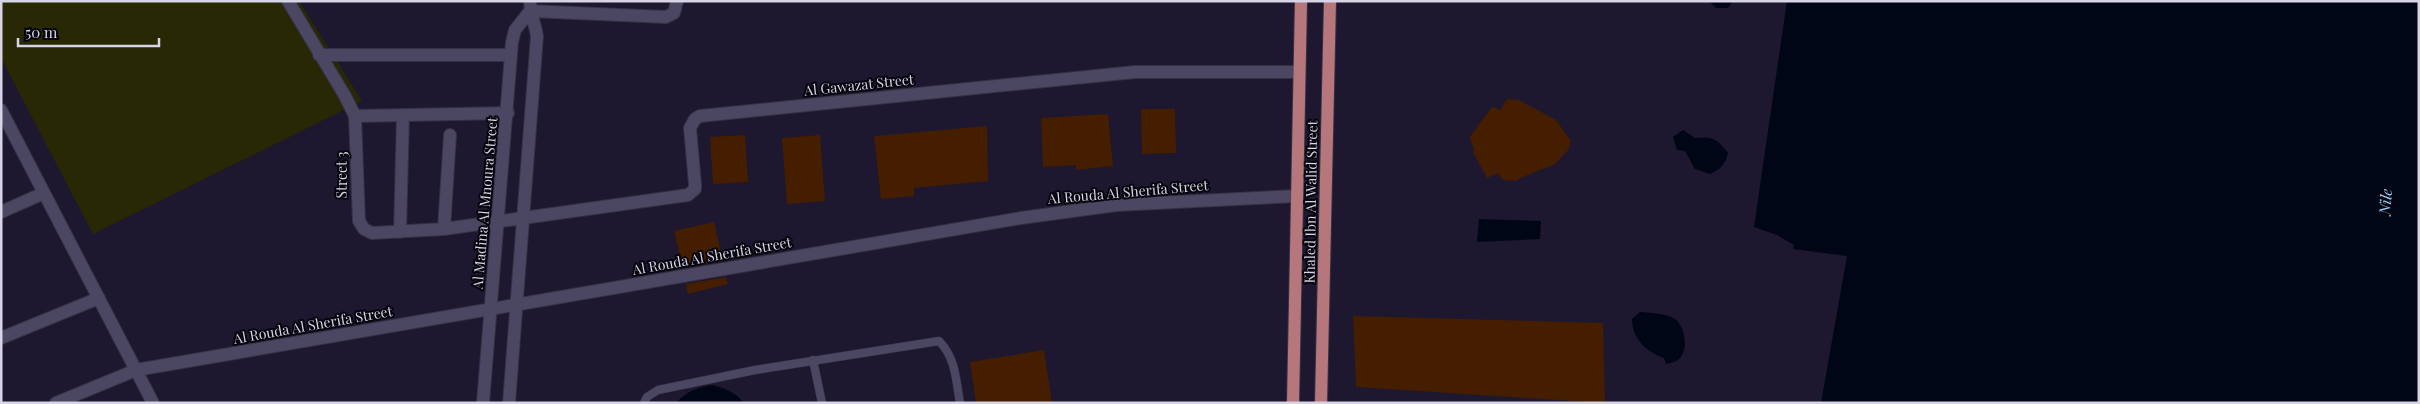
<svg xmlns="http://www.w3.org/2000/svg" width="2420" height="404" font-family="'Playfair Display',serif">
  <style>
    .green { fill: #282804 }
    .water { fill: #000615 }
    .building { fill: #451e00 }
    .lines { fill: none; stroke-linecap: round; stroke-linejoin: round }
    .service-casing { stroke: #363144; stroke-width: 9 }
    .minor-casing { stroke: #363144; stroke-width: 14 }
    .secondary-casing { stroke: #363144; stroke-width: 14 }
    .primary-casing { stroke: #363144; stroke-width: 14 }
    .service { stroke: #4b4661; stroke-width: 8 }
    .minor { stroke: #4b4661; stroke-width: 12 }
    .secondary { stroke: #4b4661; stroke-width: 12 }
    .primary { stroke: #b5777b; stroke-width: 12 }
    .labels { text-anchor: middle; stroke-width: 4; stroke-linejoin: round; paint-order: stroke }
    .street-label { font-size: 14px; fill: #d7d4e5; stroke: #07050e }
    .water-label { font-size: 15px; font-style: italic; fill: #9cd1fd; stroke: #07050e }
  </style>
  <rect width="100%" height="100%" fill="#1d172f"/>
  <!-- green -->
  <path class="green" d="M1,1H299L362,101L93,234L1,58Z"/>
  <!-- water -->
  <path class="water" d="M1709,1H1733L1728,8H1716Z
    M1787,1H2419V403H1821L1847,256L1793,249L1794,245L1777,235L1754,227Z
    M1683,130L1695,138C1713,136 1717,139 1728,153C1725,165 1721,169 1710,174L1695,169L1685,151L1677,150L1673,137Z
    M1479,219L1541,221L1540,239L1477,242Z
    M1640,312C1650,313 1667,313 1675,319C1686,328 1689,351 1678,360C1675,362 1670,363 1666,364L1664,358C1646,352 1632,338 1632,319Z
    M713,385C726,389 735,392 744,403H676C687,391 698,387 713,385Z"/>
  <!-- building -->
  <path class="building" d="M1507,99L1519,100L1556,120L1571,141L1568,150L1555,164L1518,179L1517,181L1503,180L1498,173L1487,178L1473,152L1474,149L1470,139L1471,135L1492,107L1500,110Z
    M1141,109H1175L1176,153L1142,154Z
    M1108,114L1113,166L1076,170V165L1043,167L1041,118Z
    M987,126L988,181L914,188V196L881,199L874,136Z
    M745,135L748,182L713,184L710,137Z
    M820,135L825,201L787,204L782,138Z
    M714,222L723,261L683,268L674,231Z
    M726,277L728,284L688,294L686,284Z
    M1353,316L1603,323L1605,403L1356,387Z
    M1044,350L1052,403H976L970,362Z"/>
  <g class="lines">
    <!-- service casing -->
    <g class="service-casing">
      <path id="service" d="M813,360L822,403
        M644,403L647,397L658,390L755,370L939,341C956,358 956,381 960,403"/>
    </g>
    <!-- minor casing -->
    <g class="minor-casing">
      <path id="minor" d="M288,1L345,96L355,116L359,221L364,229L372,233L444,229L688,195L695,189V184L690,128L695,119L700,116L1135,72H1299
        M530,11L666,17L674,13L677,1
        M319,55H511
        M1,110L153,403
        M355,116L508,113
        M1,212L44,193
        M444,229L450,135
        M400,232L403,115
        M1,338L99,298
        M56,403L136,370L1021,218L1117,205L1297,196"/>
    </g>
    <!-- secondary casing -->
    <g class="secondary-casing">
      <path id="secondary" d="M483,403L512,42L515,30L530,11
        M509,403L537,36C535,24 530,13 530,1"/>
    </g>
    <!-- primary casing -->
    <g class="primary-casing">
      <path id="primary" d="M1293,403L1301,1
        M1321,403L1330,1"/>
    </g>
    <!-- service -->
    <use href="#service" class="service"/>
    <!-- minor -->
    <use href="#minor" class="minor"/>
    <!-- secondary -->
    <use href="#secondary" class="secondary"/>
    <!-- primary -->
    <use href="#primary" class="primary"/>
  </g>
  <g class="labels">
    <!-- street labels -->
    <g class="street-label">
      <text transform="translate(859 85) rotate(-6)" y="5">Al Gawazat Street</text>
      <text transform="translate(342 175) rotate(-90)" y="5">Street 3</text>
      <text transform="translate(1128 192) rotate(-5)" y="5">Al Rouda Al Sherifa Street</text>
      <text transform="translate(1311 202) rotate(-89)" y="5">Khaled Ibn Al Walid Street</text>
      <text transform="translate(485 203) rotate(-85)" y="5">Al Madina Al Mnoura Street</text>
      <text transform="translate(712 256) rotate(-10)" y="5">Al Rouda Al Sherifa Street</text>
      <text transform="translate(313 325) rotate(-10)" y="5">Al Rouda Al Sherifa Street</text>
    </g>
    <!-- water labels -->
    <g class="water-label">
      <text transform="translate(2386 202) rotate(-85)" y="5">Nile</text>
    </g>
  </g>
  <!-- border -->
  <rect width="2420" height="404" fill="none" stroke="#d7d4e5" stroke-width="5"/>
  <!-- scale -->
  <path d="M18 38v8h141v-8" fill="none" stroke="#d7d4e5" stroke-width="2.5"/>
  <text x="25" y="38" font-size="15" fill="#d7d4e5" stroke="#07050e" stroke-width="4" paint-order="stroke">50 m</text>
</svg>
